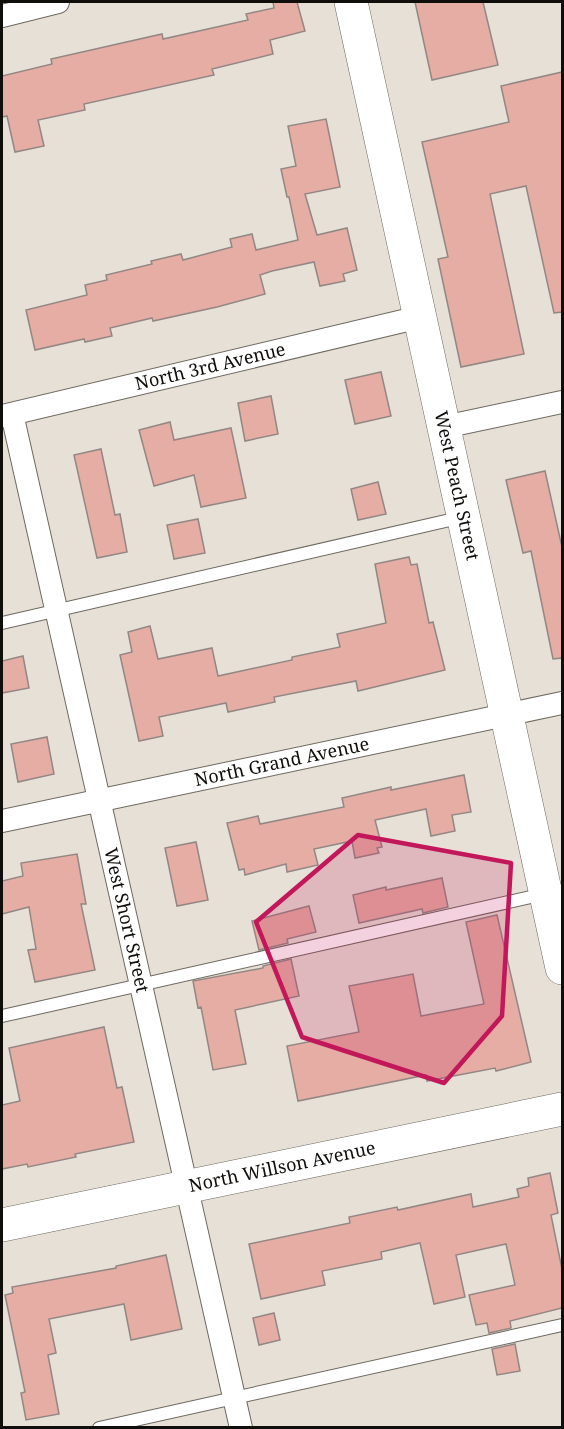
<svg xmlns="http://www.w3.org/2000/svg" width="564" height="1429" font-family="'Noto Serif',serif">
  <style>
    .building { fill: #e5ada3; stroke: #938785; stroke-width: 1.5 }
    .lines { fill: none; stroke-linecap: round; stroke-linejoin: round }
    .lane-casing { stroke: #6e6960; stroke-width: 14 }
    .street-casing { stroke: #6e6960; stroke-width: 24 }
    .secondary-casing { stroke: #6e6960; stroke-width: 34 }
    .lane { stroke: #fff; stroke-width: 12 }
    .street { stroke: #fff; stroke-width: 22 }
    .secondary { stroke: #fff; stroke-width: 33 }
    .marked { fill: #c2185b; fill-opacity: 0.2; stroke: #c2185b; stroke-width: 4.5; stroke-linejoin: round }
    .labels { text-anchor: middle; stroke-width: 5; stroke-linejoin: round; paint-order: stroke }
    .street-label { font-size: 18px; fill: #100e0b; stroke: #fff }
  </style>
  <rect width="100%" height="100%" fill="#e6e0d7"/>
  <!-- building -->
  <path class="building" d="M273,2H297L305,31L270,40L273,54L212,69L214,75L84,104L85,110L38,120L44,146L15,152L7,116L2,117V76L52,64L51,59L162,34L163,39L248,20L246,14L274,8Z
    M415,2H483L498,65L432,80Z
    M562,72V312L554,313L526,186L490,194L524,354L461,367L438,259L448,257L422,142L509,122L501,86Z
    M326,119L340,187L305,194L317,235L347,228L357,270L343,274L345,281L320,286L314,262L272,271L260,275L265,294L217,307L153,321L152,318L110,328L112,336L85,342L84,339L35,350L26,310L87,295L85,285L107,280L106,275L152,264L151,261L181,254L183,260L232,247L230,239L252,234L256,250L298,240L289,197H287L281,169L296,166L288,126Z
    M381,372L391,416L355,424L345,380Z
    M271,396L278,434L245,441L238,403Z
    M170,422L174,440L231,428L246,498L201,507L194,475L154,486L139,430Z
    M101,449L115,515L120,514L127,552L97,558L74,455Z
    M545,471L562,547V658L553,659L531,551L523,553L506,480Z
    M378,482L386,514L358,520L351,489Z
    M198,519L205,553L174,559L167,525Z
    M409,557L411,565L417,564L429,623L433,622L445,670L358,691L356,681L274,697L275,702L228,712L226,703L159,717L163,736L139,741L120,655L132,652L128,632L150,626L158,659L212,648L218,676L292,660V657L340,647L337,634L386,623L375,564Z
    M23,656L29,688L2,693V661Z
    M47,737L54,774L18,782L11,744Z
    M464,775L471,812L452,815L455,831L431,836L426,809L375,820L382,847L377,848L379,853L355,858L352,841L314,849L318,865L287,872L286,864L245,875L244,869L239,870L227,823L258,816L260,824L344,807L342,798L391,787V790Z
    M196,842L208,900L177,906L165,848Z
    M77,854L86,904H81L95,970L35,982L28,950L36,949L29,907L2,914V881L23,876L21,863Z
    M442,878L448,907L423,913L422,909L359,923L353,895L386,887V890Z
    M309,906L316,932L287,939L288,943L259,950L252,921Z
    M497,915L531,1062L496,1071L495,1068L427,1081L426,1075L298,1101L287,1046L359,1032L349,986L413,974L421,1016L484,1004L466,922Z
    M291,959L299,996L235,1010L246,1064L213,1070L201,1007L198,1008L193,981L263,968V966Z
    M104,1027L117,1088L122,1087L134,1142L75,1154L76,1157L28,1167L27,1164L2,1169V1105L20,1101L9,1048Z
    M550,1173L558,1213L551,1215L562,1269V1308L510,1321L511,1328L489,1333L487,1323L476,1325L469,1295L515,1285L506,1244L456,1255L465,1297L434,1304L420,1243L381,1252L382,1259L322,1271L325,1285L261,1299L249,1244L350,1223L349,1217L397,1207L398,1210L471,1194L473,1207L519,1197L517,1189L529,1186L528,1178Z
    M166,1255L182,1329L131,1340L124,1304L49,1319L56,1353L48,1355L59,1414L26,1420L21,1393L25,1392L5,1295L13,1293L12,1287L116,1268V1266Z
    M274,1313L280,1340L259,1345L253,1318Z
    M515,1344L520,1371L497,1375L492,1349Z"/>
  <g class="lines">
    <!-- lane casing -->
    <g class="lane-casing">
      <path id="lane" d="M2,623L463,517
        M2,1016L562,890
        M99,1428L562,1325"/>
    </g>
    <!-- street casing -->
    <g class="street-casing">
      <g id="street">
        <path d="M2,16L58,2"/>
        <path id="s1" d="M12,414L241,1428"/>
        <path id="s2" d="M2,416L420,317"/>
        <path d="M444,427L562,402"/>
        <path id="s3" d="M2,821L562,703"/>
      </g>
    </g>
    <!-- secondary casing -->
    <g class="secondary-casing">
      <g id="secondary">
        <path id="s4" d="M351,2L562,968"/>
        <path id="s5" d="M2,1225L562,1109"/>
      </g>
    </g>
    <!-- lane -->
    <use href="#lane" class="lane"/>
    <!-- street -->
    <use href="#street" class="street"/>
    <!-- secondary -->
    <use href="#secondary" class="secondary"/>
  </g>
  <!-- marked area -->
  <path class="marked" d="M358,835L511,863L502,1016L444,1083L302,1037L256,922Z"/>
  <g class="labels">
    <!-- street labels -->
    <g class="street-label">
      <text dy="6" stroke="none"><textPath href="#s2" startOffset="214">North 3rd Avenue</textPath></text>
      <text dy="6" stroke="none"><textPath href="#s4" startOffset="495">West Peach Street</textPath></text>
      <text dy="6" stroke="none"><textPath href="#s3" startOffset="286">North Grand Avenue</textPath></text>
      <text dy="6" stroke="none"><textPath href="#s1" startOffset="519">West Short Street</textPath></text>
      <text dy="6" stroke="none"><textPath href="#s5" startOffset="286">North Willson Avenue</textPath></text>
    </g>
  </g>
  <!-- border -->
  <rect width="564" height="1429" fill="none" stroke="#100e0b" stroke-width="6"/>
</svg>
